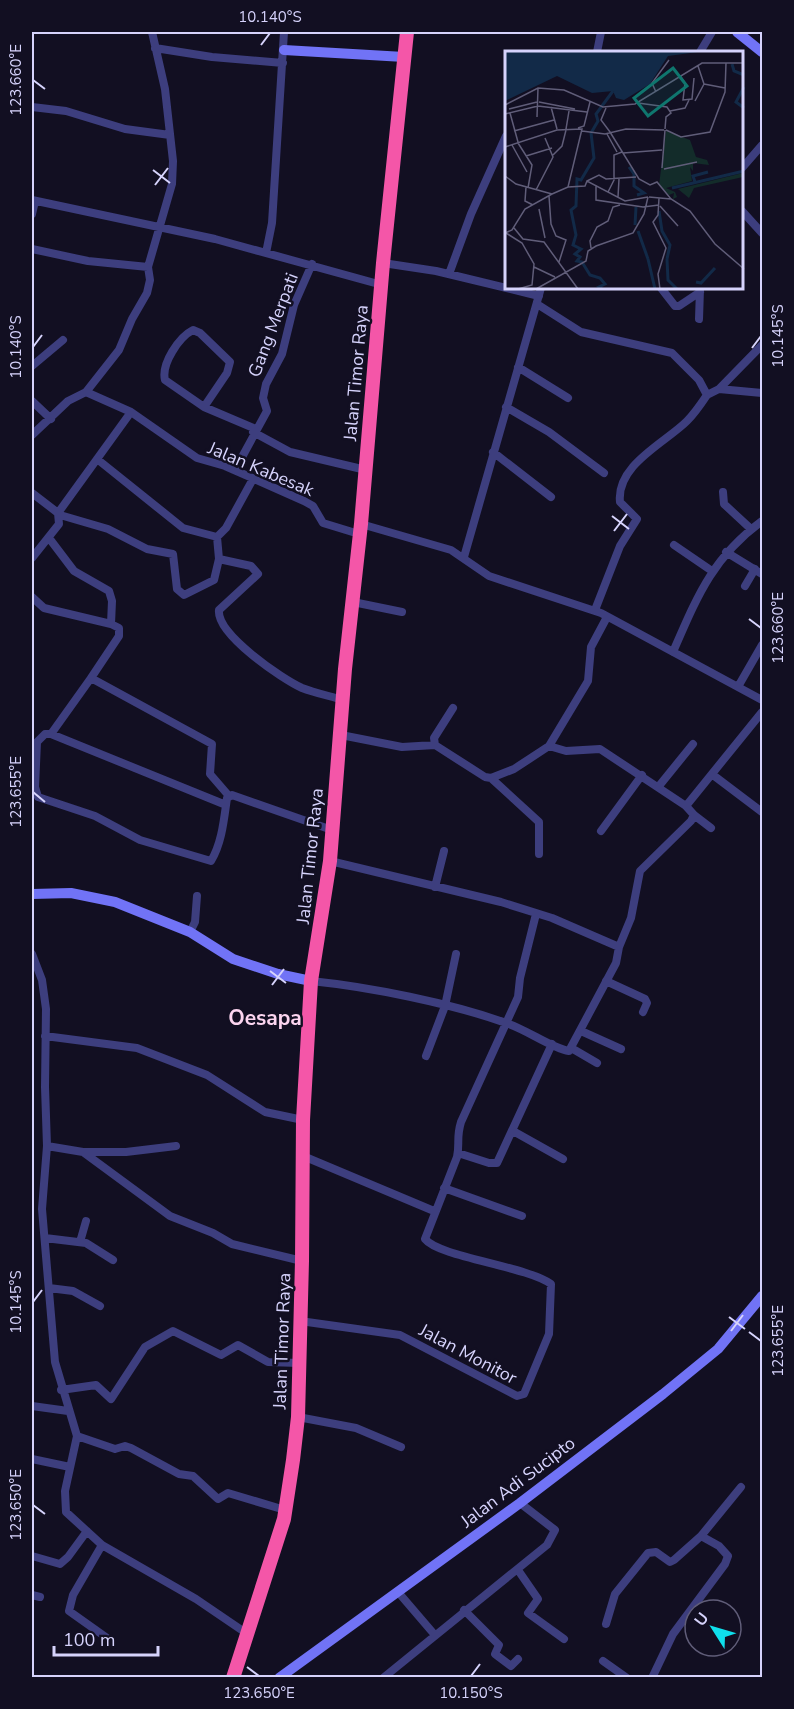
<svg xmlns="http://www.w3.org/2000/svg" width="794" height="1709" font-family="'Nunito Sans',sans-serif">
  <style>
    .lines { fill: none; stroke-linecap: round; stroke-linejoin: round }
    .street { stroke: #3d3e7e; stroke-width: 8 }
    .secondary { stroke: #7173f6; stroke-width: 10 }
    .highway { stroke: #f456a8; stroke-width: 14 }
    .ticks { fill: none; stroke: #d6d3fc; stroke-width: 2 }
    .labels { text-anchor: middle; stroke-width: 5; stroke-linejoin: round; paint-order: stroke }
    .street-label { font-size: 18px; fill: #d6d3fc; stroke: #120f22 }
    .quarter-label { font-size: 21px; font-weight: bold; fill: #fcd5f0; stroke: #120f22 }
    .inset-river { fill: none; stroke: #122a48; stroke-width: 3 }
    .inset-road { fill: none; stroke: #605d79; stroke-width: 1.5 }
    .view { fill: #0f766e; fill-opacity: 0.15; stroke: #0f766e; stroke-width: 3 }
    .inset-edge { fill: none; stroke: #d6d3fc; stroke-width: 3 }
    .neatline { fill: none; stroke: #d6d3fc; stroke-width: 2 }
    .ticks-label { font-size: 15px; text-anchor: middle; fill: #d6d3fc }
  </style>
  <rect width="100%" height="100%" fill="#120f22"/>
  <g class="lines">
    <!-- street -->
    <path class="street" d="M155,48L212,57L283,63
      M597,52L601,32
      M700,52L712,32
      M32,107L66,111L125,129L170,135
      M742,168L762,145
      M32,200L215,239L382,285
      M742,211L762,233
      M32,214L35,201
      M32,249L88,261L148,267
      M266,253L272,223L284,32
      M383,263L436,271L539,296
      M449,274L471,214L506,136
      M661,288L675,306H679L700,292
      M537,304L581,332L672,353L699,380L707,395L719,389L762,393
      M699,319L700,289
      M32,366L63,340
      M518,367L568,398
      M719,389L762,345
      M86,392L119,350L132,319L147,293L150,280L148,267L172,184L173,161L165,89L152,32
      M86,392L131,412L197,458L225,466L304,501L313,506L323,523L359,534
      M32,401L51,419
      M204,407L227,373L230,362L200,333L193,330C179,337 161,364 165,380L204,407L256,429
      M506,407L549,432L604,473
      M253,432L290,452L366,470
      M32,435L68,401L86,392
      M493,452L551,497
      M97,459L183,528L217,537L226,528L253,479
      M235,470L267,411L263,398L266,384L282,354L294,305L312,264
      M723,492L724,504L751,529
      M32,493L58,513L131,412
      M60,515L108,529L147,549L173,554L177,589L184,595L214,580L219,559L217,537
      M361,524L451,550L489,576L601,613L762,700
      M49,538L74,571L109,591L112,601L111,624
      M674,545L712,571
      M726,552L762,574
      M464,557L541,288
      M32,558L59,524L58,513
      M219,559L251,566L258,574L219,610C216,634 282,679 302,688C315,693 330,696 343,700
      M745,586L755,569
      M32,597L44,608L111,624L119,628V636L91,678L212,744L210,774L229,796
      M353,602L402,612
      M595,610L620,546L637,519L620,502C616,465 665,443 687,421C695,413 701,404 707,395
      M673,652C697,597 712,558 762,521
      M739,685L762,645
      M51,734L91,678
      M341,735L402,747L435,745L485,777L491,778L514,769L549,746L588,681L591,647L607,617
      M435,745L434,738L453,708
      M549,746L566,751L600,749L686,806L762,712
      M713,775L762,812
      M491,778L539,822V854
      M659,786L693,744
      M226,805L51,734H45L37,742L35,787L38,797L95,816L140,840L211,861C222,843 224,819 227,798L232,795L332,830
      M694,815L711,828
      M601,831L642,775
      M330,861L501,902L552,918L619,947
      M435,887L444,851
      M190,932L195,922L197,896
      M32,954L42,980L46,1009L45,1087L47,1146L42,1209L55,1362L77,1436L65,1491L66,1512L102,1545L196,1599L246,1633
      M311,981C370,987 450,1003 506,1023C526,1029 551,1048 569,1051L616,963L619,947L631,918L640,871L691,821L694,815L686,806
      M606,981L645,999L647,1003L643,1012
      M581,1031L621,1049
      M45,1036L137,1048L207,1075L265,1112L303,1120
      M573,1049L597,1063
      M426,1056L445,1006L456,954
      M513,1131L563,1159
      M47,1146L83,1152L170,1216L213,1233L232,1244L302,1261
      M83,1152H126L176,1146
      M458,1153L489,1163H497L552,1044
      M303,1156L434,1211
      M444,1188L522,1216
      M45,1238L86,1243L113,1260
      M80,1242L86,1221
      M49,1288L73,1291L100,1306
      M300,1321L400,1335L517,1396L524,1394L549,1334L551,1284C526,1266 439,1257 425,1239L457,1157C460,1144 456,1138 461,1122L518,997L520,978L536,914
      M61,1390L96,1385L111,1399L145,1347L173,1331L221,1355L238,1345L268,1362L299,1363
      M32,1406L68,1411
      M298,1417L356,1428L401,1447
      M77,1436L115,1449L125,1446L131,1448L179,1474L193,1476L218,1499L228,1493L285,1510
      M32,1459L70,1467
      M102,1545L73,1595L69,1611L107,1638
      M32,1556L60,1564L68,1557L87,1531
      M518,1570L538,1599L528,1613L564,1639
      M398,1592L434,1634
      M32,1595L40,1597
      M464,1610L499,1645L495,1654L511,1666L518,1659
      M606,1624L615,1594L648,1553L656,1552L670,1562L674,1560L701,1536L741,1487
      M603,1661L627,1678
      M383,1678L547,1545L555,1530L520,1503
      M652,1678L673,1634L725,1564L728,1556L719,1546L701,1536"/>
    <!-- secondary -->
    <path class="secondary" d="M737,32L762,52
      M284,50L404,57
      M32,894L71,893L115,902L190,932L233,959L278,974L311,981
      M279,1678L520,1503L663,1394L718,1349L762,1296"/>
    <!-- highway -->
    <path class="highway" d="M233,1678L284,1519L293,1460L298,1417L302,1261L303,1120L311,981L330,861L345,669L361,524L383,263L407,32"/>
  </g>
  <!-- ticks -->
  <path class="ticks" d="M261,45L270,33M33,80L45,89M153,170L170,183M155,185L168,168M33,347L42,335M752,348L761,336M612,516L629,529M614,531L627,514M749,619L761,628M33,792L45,802M270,971L286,983M272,985L284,969M33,1302L42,1290M729,1317L745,1329M731,1331L743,1315M749,1332L761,1341M33,1505L45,1514M247,1667L259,1676M471,1676L480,1664"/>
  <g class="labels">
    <!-- street labels -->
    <g class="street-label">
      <text transform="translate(273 325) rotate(-69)" y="6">Gang Merpati</text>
      <text transform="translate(356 373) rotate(-85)" y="6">Jalan Timor Raya</text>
      <text transform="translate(261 469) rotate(23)" y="6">Jalan Kabesak</text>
      <text transform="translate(310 856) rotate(-84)" y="6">Jalan Timor Raya</text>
      <text transform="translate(282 1341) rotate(-88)" y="6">Jalan Timor Raya</text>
      <text transform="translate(468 1354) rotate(28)" y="6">Jalan Monitor</text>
      <text transform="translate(518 1482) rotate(-37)" y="6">Jalan Adi Sucipto</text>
    </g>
    <!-- quarter labels -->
    <g class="quarter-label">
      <text x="265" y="1025">Oesapa</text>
    </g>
  </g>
  <!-- overview -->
  <g transform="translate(505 51)">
    <rect width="238" height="238" fill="#120f22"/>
    <path d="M161,80L185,89L191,106L202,109L204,114L188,112V120L185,116L187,130L161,137L170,141L172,146L168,148L169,142L164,144L154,134ZM238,122V126L189,137L184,147L173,138Z" fill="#132c2a"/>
    <path d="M0,1H193L163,5L145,33L119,49L111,47L108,40L87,42L52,25L0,50Z" fill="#122a48"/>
    <path class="inset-river" d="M227,13L229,20L239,24M239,36L231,51L239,57M124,116L129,123V135L139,142L132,144M190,131L188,125L203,121M167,137L239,120M154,160L157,180L165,194L162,208M130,174L131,156M133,180L143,208M143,208L150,238M162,208L163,229L172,238M191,231L196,232L210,217M97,238L94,236L100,233L95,227L85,224L77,211L72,210L75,206L70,203L76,198L68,194L71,184L66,159L71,155L72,128L76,129L89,107L86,82L93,70L91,63L108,40"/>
    <path class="inset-road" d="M176,26L180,32L178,49L187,48L189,27M199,33L220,37M151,41L147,32L164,9M190,50L199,33L193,15M34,51L70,58M133,52L162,56L166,62L161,66L160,78M0,54L33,37L59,39L98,56L130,53L197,12H239M33,55L82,61M46,56L52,78M101,57L96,69L105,81M4,58L32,51M165,60L180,57L184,49M5,62L13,91M0,63L33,55M32,66L33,37M73,77L79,75L85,51M61,78L64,60M161,79L176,86L205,81L220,41L221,12M9,80L49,69M77,80L100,83L121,78L159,79M105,81L134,128L145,134L152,131L166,148L185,160L210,193L239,218M102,83L112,101M13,92L27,114L23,137M7,94L22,121M0,96L52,79L77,78L63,136M118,102L157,99M48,104L57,95L61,79M21,105L47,97M157,117L160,79M159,118L192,111M0,125L11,133L47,143M82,130L94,124L101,128L131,126M91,134V149L138,156L154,154M21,136L20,150L28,154M31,139L48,106L40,87M103,141L109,129V104L117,101M47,143L63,136L80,135L82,130L120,150L143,146M44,145L46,173L51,185L61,189L54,211M113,146L114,128M144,146L166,148M154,147L153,164L148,171L161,197L153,223L155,238M155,155L173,175M34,158L40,187M9,177L18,188L39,191L73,238M0,182L7,179L20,158L47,143M1,182L17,192L29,213L27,234L13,238M86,197L85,190L92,176L103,170L108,156L115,154M29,216L50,226M31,238L81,210L83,200L91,195L128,182L139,163L143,146"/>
    <path class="view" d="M168,17L182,35L143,65L129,47Z"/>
    <rect width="238" height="238" class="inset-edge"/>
  </g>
  <!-- border -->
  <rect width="794" height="1709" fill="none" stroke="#120f22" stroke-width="66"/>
  <!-- north arrow -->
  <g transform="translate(713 1628) rotate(307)"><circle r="28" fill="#120f22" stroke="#605d79" stroke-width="1.5"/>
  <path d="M0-4.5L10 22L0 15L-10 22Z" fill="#0fdfec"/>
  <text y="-9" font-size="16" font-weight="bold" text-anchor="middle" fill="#d6d3fc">U</text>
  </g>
  <!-- scale -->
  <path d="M54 1646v9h104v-9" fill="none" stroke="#d6d3fc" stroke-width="3"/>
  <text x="63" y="1646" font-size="18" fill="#d6d3fc" stroke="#120f22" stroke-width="4.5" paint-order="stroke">100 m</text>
  <rect x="33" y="33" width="728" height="1643" class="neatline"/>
  <g class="ticks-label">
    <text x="270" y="22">10.140°S</text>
    <text transform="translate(16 80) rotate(-90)" y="5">123.660°E</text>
    <text transform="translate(778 336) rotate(-90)" y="5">10.145°S</text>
    <text transform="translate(16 347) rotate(-90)" y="5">10.140°S</text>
    <text transform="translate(778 628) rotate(-90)" y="5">123.660°E</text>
    <text transform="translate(16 792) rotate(-90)" y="5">123.655°E</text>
    <text transform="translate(16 1302) rotate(-90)" y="5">10.145°S</text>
    <text transform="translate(778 1341) rotate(-90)" y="5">123.655°E</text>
    <text transform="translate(16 1505) rotate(-90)" y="5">123.650°E</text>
    <text x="259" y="1698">123.650°E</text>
    <text x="471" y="1698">10.150°S</text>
  </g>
</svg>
